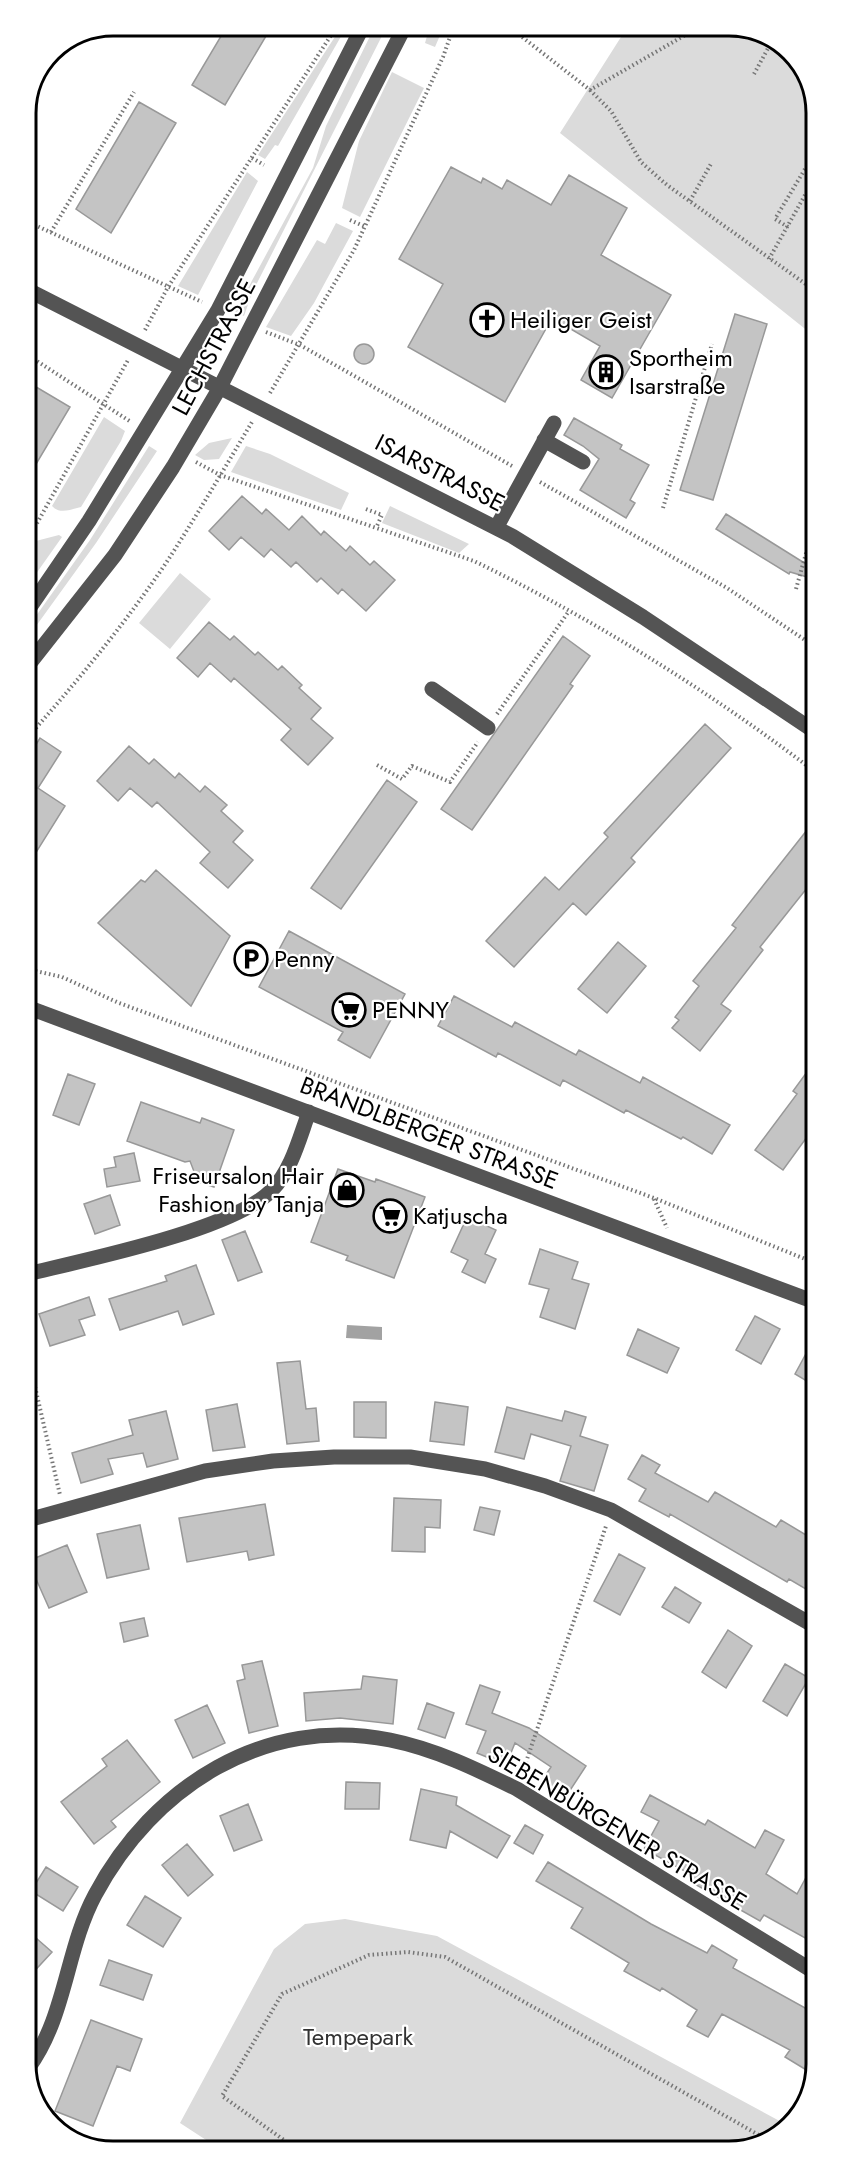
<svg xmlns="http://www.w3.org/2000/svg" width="842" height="2177" font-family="Jost,sans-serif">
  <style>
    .green { fill: #dbdbdb }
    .water { fill: #a2a2a2 }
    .building { fill: #c4c4c4; stroke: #989898; stroke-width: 1.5 }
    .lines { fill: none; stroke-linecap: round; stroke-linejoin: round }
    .path { stroke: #767676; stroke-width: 4; stroke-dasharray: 1.5 3; stroke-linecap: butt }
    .minor { stroke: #545454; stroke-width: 15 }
    .labels { text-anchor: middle; stroke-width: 4.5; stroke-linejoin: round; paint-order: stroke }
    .poi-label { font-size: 24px; fill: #000; stroke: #fff; text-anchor: start }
    .street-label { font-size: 24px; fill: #000; stroke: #fff }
    .park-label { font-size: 24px; fill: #323232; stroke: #fff }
    .rim { fill: none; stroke: #000; stroke-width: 3 }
  </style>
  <rect width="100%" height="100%" fill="#fff"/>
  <!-- green -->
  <path class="green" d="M342,26H347L278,146L275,145L265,159L258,155Z
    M375,26H387L252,293L244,316L235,312L313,168L326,126Z
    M430,26H444L435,47L425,43Z
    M628,26H735L786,47L813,90L814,336L560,133Z
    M392,72L424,88L360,217L342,208L359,141Z
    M247,172L258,181L198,295L178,286Z
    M336,223L353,231L314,303L291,336L266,327L317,240L325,244Z
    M104,417L125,431L121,441L81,507C71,509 60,515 52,506Z
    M232,438L219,459L204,460L195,455L209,443Z
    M149,446L157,451L96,543L26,640V630L90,540Z
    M246,446L270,454L349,493L341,510L231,472Z
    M390,506L469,544L459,553L382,523Z
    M59,535L62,537L26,588V551L32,542Z
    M180,573L211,599L170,649L139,623Z
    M345,1919L437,1936L787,2125L752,2148L223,2151L180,2123L274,1949L305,1924Z"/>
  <!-- water -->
  <path class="water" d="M347,1325L382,1327V1340L346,1338Z"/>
  <!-- building -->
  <path class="building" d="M227,26H272L225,105L192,85Z
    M139,102L176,123L111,233L76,209Z
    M451,167L481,183L483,178L502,189L507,180L551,205L569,175L627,208L601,255L671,295L612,398L581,380L600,346L552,318L505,402L408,347L443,284L399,259Z
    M735,314L767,324L713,500L680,490Z
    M354 354a10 10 0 1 1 20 0a10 10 0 1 1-20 0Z
    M26,381L70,407L26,481Z
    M574,418L622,445L620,449L649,465L630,500L635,503L626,518L580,490L599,459L583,446L564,435Z
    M242,496L262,514L266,509L289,530L302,516L321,535L324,531L346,551L350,546L370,565L374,561L395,580L366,611L342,589L338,594L321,578L317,582L296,562L291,567L271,549L264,557L241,537L229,550L209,531Z
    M726,514L814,569V579L790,572L789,574L716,529Z
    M209,622L230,640L234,636L255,655L258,652L278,670L282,666L302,685L299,688L321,708L311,719L333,738L308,765L281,740L291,729L234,678L231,682L210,663L198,677L177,658Z
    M563,636L590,656L570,684L573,686L472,830L441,809Z
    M705,724L731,748L631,858L635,862L586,915L573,903L514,967L486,941L545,877L559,890L608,837L604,833Z
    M40,738L61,752L38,788L65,806L27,867V759Z
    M129,746L149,764L154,759L175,778L179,773L200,792L205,786L227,805L221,811L243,831L233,842L253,860L228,888L200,863L210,852L157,802L152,807L130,788L118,801L97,781Z
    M387,780L417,802L341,909L311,888Z
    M815,820V878L760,947L763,950L721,1004L731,1011L700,1051L672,1028L679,1020L675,1017L699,986L693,981L736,928L732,925Z
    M156,870L230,936L191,1006L98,923L141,880L145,882Z
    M289,931L405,994L370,1058L338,1040L343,1032L259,987Z
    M618,942L646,966L607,1013L578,989Z
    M454,996L512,1027L515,1022L576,1055L579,1050L640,1083L643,1077L730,1125L712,1154L683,1137L681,1139L626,1110L624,1113L563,1080L560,1086L498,1053L496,1057L438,1026Z
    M815,1061V1126L783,1170L755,1150L797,1094L793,1091Z
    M68,1074L95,1084L79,1125L53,1115Z
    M141,1102L200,1123L202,1118L234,1130L214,1187L198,1182L190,1161L185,1162L127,1141Z
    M134,1153L140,1181L107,1187L104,1169L116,1167L114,1157Z
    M338,1169L375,1182L376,1179L425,1197L394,1278L346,1260L348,1256L311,1242Z
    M110,1195L120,1225L95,1234L84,1204Z
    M467,1217L496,1230L485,1254L496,1259L485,1283L462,1272L468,1260L451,1252Z
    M245,1231L262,1272L238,1281L222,1240Z
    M540,1249L578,1262L572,1279L589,1284L575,1329L540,1317L549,1289L529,1284Z
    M196,1265L214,1314L183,1325L178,1311L120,1330L109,1299L167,1281L165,1276Z
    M89,1297L95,1315L79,1320L85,1335L50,1346L39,1314Z
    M755,1316L780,1329L761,1364L736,1350Z
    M638,1329L679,1348L667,1373L627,1355Z
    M815,1337V1386L795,1374Z
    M300,1361L306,1409L316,1408L319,1441L287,1444L277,1363Z
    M354,1402H386V1438L354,1437Z
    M435,1402L468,1407L464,1445L430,1441Z
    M237,1404L245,1447L213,1451L206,1410Z
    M507,1407L562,1421L565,1411L586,1417L580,1436L608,1445L594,1491L560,1481L571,1446L531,1434L524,1459L495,1452Z
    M166,1411L178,1459L147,1467L143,1453L108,1459L113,1474L81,1483L72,1453L133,1435L129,1420Z
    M642,1455L660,1465L655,1473L708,1502L715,1492L776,1527L781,1520L816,1541V1595L789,1579L787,1582L670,1514L669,1517L639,1501L646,1489L628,1479Z
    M394,1498L441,1500L440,1528L425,1527V1552L392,1551Z
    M265,1504L274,1555L249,1560L247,1551L187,1562L179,1518Z
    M480,1507L500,1511L494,1535L474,1530Z
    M140,1525L149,1569L107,1578L97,1534Z
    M67,1545L87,1592L49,1608L28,1561Z
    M619,1554L645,1568L620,1615L594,1601Z
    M675,1587L701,1603L689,1623L662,1607Z
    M144,1618L148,1636L124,1642L120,1623Z
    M728,1630L752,1646L726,1688L702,1672Z
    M262,1661L278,1726L249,1733L237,1681L245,1679L242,1665Z
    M785,1664L809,1678L787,1716L763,1701Z
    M363,1676L397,1680L393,1724L340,1718L306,1721L304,1693L361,1689Z
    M480,1685L500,1692L492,1713L529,1728L586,1766L565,1798L541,1782L551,1767L515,1743L506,1765L477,1753L486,1731L466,1724Z
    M427,1703L454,1713L445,1738L418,1729Z
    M207,1705L225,1743L193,1758L175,1720Z
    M127,1740L160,1782L111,1821L116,1827L94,1844L61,1802L107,1766L102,1759Z
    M346,1782L380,1783L379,1809H345Z
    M421,1789L457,1797L456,1805L510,1836L497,1858L450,1831L446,1848L410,1840Z
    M650,1795L705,1825L708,1820L755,1848L765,1830L784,1840L766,1874L797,1894L816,1859V1944L764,1915L760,1921L691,1882L694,1876L644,1849L659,1821L641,1812Z
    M248,1804L262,1840L234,1851L220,1816Z
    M525,1825L543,1835L533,1854L514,1843Z
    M187,1844L213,1875L188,1896L162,1865Z
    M548,1862L651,1924L707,1953L712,1945L737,1960L733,1968L816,2014V2064L813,2074L785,2057L790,2050L722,2014L708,2037L687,2026L697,2010L662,1988L660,1991L624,1971L629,1963L571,1928L583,1908L536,1881Z
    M46,1867L78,1887L63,1911L31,1891Z
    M145,1896L181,1918L163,1947L127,1925Z
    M28,1931L52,1952L28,1978Z
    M109,1960L152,1975L143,2000L100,1985Z
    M91,2020L142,2039L130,2071L117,2066L93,2126L55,2111Z"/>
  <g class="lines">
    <!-- path -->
    <path class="path" d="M508,26L590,90L687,34L709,26
      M754,74L772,41
      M590,90L611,111L641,162L667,185L814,290
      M252,158L264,165
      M690,201L712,162
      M350,220L366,227
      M26,221L202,302
      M788,227L775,219L814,154
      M51,232L134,92
      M769,259L814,179
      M145,330L168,287L337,26
      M266,332L300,345L512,466
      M26,354L131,422
      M270,393L354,250L443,57L454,26
      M196,462L220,475L474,561C593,619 709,691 814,771
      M540,482L727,588L814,646
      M663,508L712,344
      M366,509L382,515L376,528
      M26,543L128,360
      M796,589L814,525
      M497,714L569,611
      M27,738C76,683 124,625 166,563C196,517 224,469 252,422
      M377,765L402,779L412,766L450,782L478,742
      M27,969L62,977L119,1003L654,1198L815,1263
      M654,1199L667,1228
      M27,1352L60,1495
      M523,1771L606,1526
      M298,2150L222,2096L282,1994L369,1955L408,1952L445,1957L766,2139"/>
    <!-- minor -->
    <path class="minor" d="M26,289L512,536L643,617L814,731
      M544,440L583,462
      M496,528L554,423
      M26,613L89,521L218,310L363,26
      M26,668L115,555L173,467L219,389L405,26
      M432,689L488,728
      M27,1007L815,1302
      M27,1274C85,1260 233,1230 272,1190C292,1169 299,1139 309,1112
      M28,1520L205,1471L273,1461L334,1457H410L485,1469L545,1486L611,1510L816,1627
      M29,2067C66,2016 66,1949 95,1895C153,1786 265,1715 390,1740C435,1749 476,1769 517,1789L816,1973"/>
  </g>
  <!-- icons -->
  <defs>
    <g id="church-ring" transform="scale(1.725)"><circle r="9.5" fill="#fff" stroke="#000" stroke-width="1.5"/><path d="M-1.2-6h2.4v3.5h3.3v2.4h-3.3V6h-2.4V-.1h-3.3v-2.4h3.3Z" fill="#000"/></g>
    <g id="building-ring" transform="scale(1.725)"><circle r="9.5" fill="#fff" stroke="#000" stroke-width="1.5"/><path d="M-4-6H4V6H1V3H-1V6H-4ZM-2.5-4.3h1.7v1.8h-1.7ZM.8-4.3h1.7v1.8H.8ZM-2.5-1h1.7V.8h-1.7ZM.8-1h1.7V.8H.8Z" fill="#000"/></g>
    <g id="parking-ring" transform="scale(1.725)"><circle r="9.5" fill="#fff" stroke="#000" stroke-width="1.5"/><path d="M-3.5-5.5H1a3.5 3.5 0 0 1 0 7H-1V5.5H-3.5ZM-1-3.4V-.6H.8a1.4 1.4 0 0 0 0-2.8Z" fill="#000"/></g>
    <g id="supermarket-ring" transform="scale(1.725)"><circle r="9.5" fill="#fff" stroke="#000" stroke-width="1.5"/><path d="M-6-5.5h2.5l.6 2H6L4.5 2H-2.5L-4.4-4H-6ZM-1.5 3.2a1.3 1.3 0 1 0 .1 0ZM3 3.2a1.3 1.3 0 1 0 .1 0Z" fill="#000"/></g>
    <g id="shop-ring" transform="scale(1.725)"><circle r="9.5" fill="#fff" stroke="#000" stroke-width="1.5"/><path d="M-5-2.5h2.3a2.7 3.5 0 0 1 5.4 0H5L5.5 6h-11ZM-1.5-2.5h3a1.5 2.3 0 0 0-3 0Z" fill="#000"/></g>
  </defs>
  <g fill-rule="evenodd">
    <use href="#church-ring" x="487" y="320"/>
    <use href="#building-ring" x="606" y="372"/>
    <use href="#parking-ring" x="251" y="959"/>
    <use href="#supermarket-ring" x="349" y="1010"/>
    <use href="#shop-ring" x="347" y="1190"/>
    <use href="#supermarket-ring" x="390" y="1216"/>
  </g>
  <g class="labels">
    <!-- poi labels -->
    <g class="poi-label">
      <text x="510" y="328">Heiliger Geist</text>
      <text x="629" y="366">Sportheim<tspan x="629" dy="28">Isarstraße</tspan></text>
      <text x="274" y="967">Penny</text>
      <text x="372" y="1018">PENNY</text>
      <text x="324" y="1184" text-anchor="end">Friseursalon Hair<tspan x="324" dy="28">Fashion by Tanja</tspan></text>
      <text x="413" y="1224">Katjuscha</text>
    </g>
    <!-- street labels -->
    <g class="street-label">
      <text transform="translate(214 347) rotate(-62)" y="8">LECHSTRASSE</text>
      <text transform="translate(440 473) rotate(27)" y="8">ISARSTRASSE</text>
      <text transform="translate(429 1133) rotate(21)" y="8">BRANDLBERGER STRASSE</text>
      <text transform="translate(617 1828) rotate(31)" y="8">SIEBENBÜRGENER STRASSE</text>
    </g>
    <!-- park labels -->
    <g class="park-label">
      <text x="358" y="2045">Tempepark</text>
    </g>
  </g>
  <!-- crop -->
  <path d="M0 0H842V2177H0ZM113 36H729A77 77 0 0 1 806 113V2064A77 77 0 0 1 729 2141H113A77 77 0 0 1 36 2064V113A77 77 0 0 1 113 36Z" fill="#fff" fill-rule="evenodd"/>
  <path class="rim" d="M113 36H729A77 77 0 0 1 806 113V2064A77 77 0 0 1 729 2141H113A77 77 0 0 1 36 2064V113A77 77 0 0 1 113 36Z"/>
</svg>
